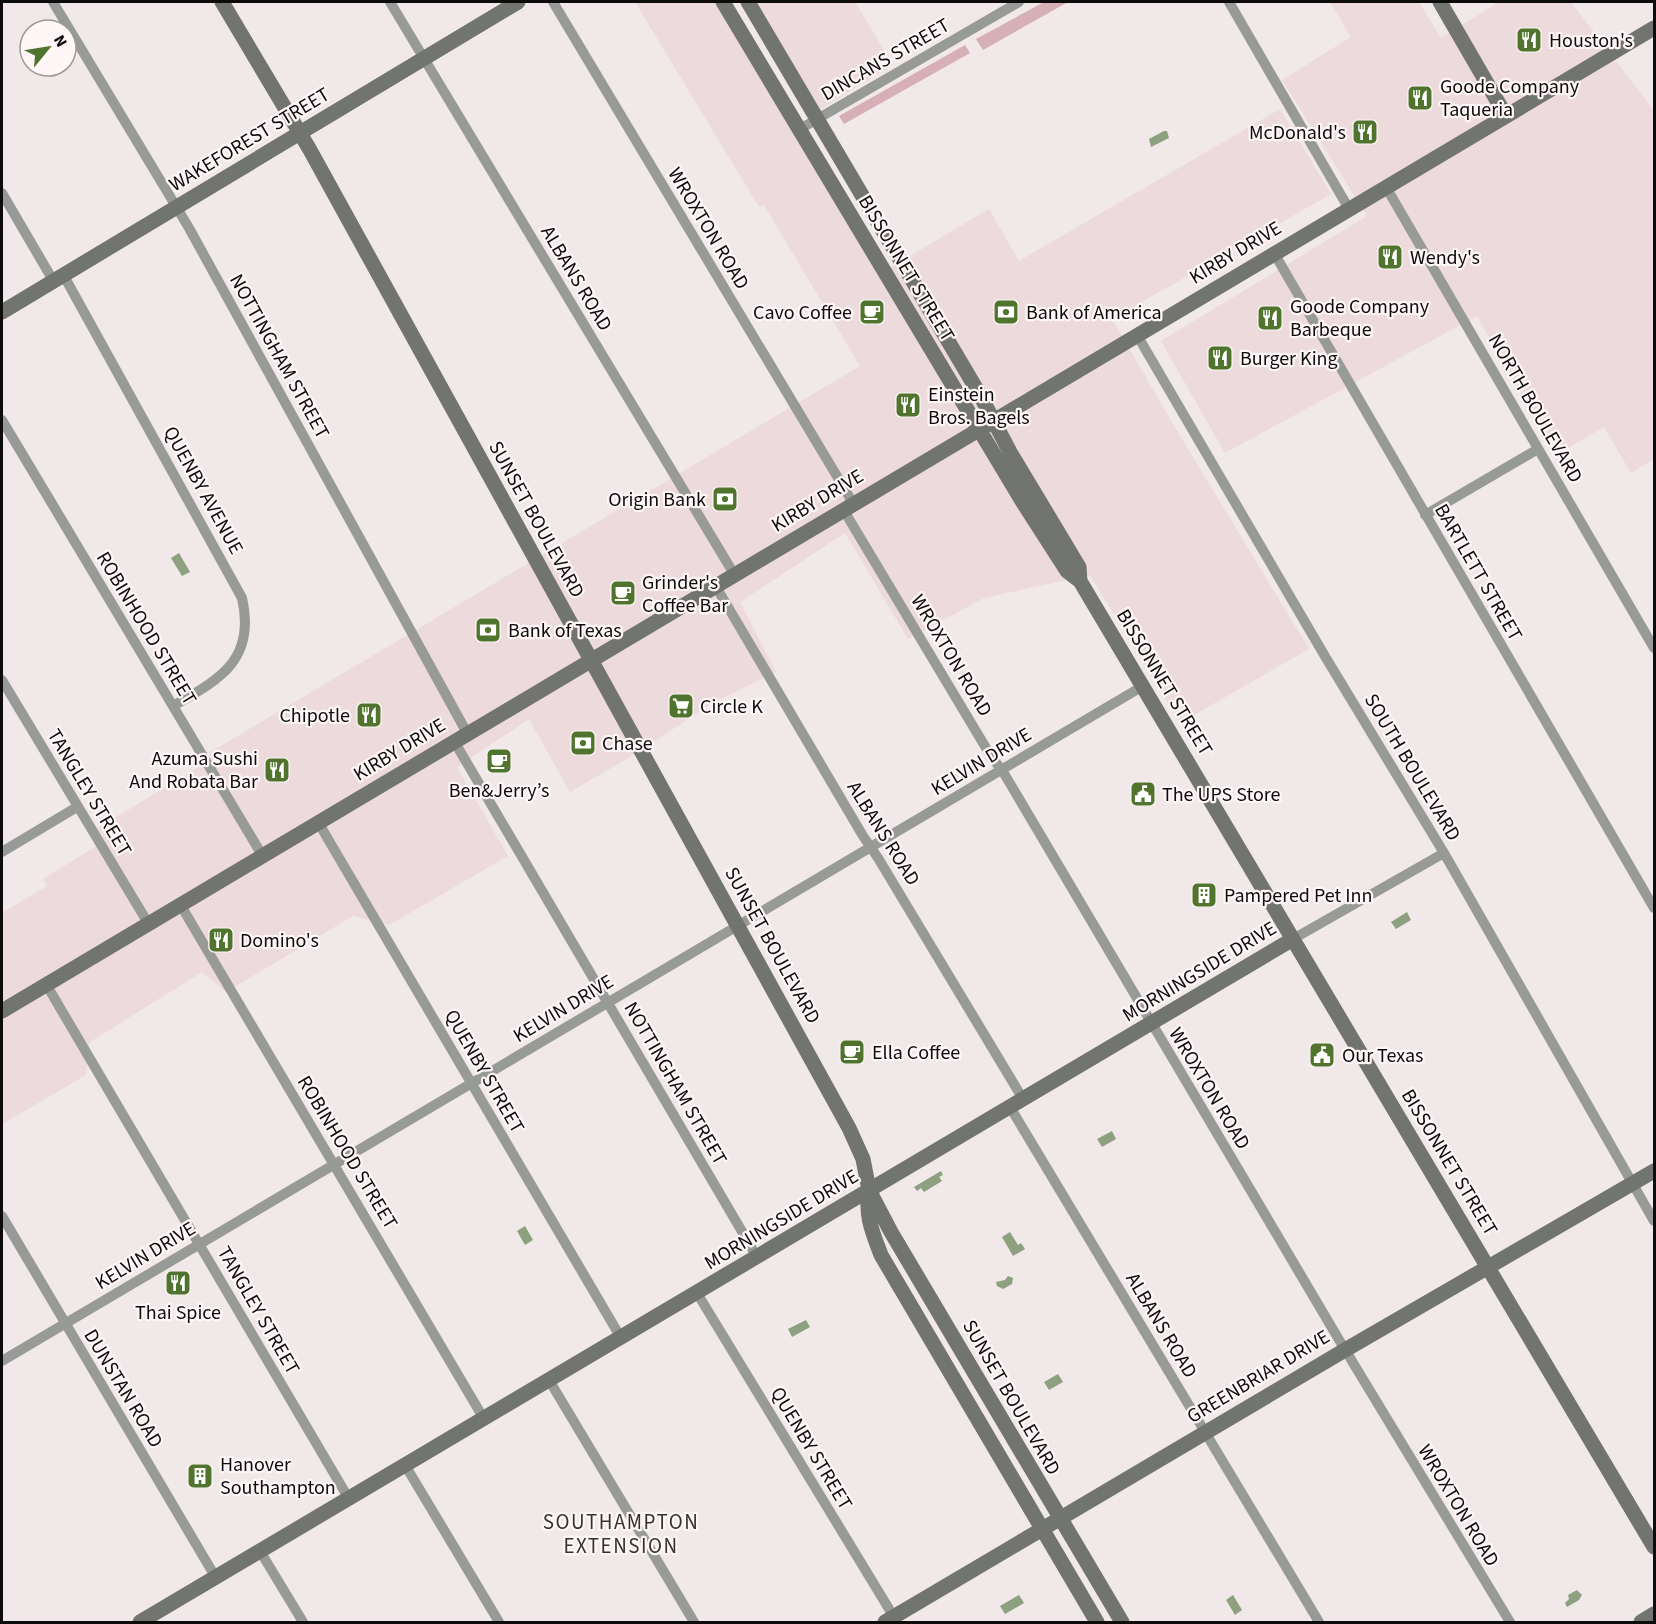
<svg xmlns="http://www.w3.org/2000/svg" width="1656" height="1624" font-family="'Source Sans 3',sans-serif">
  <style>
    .built { fill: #ecdadc }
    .green { fill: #d7b0b6 }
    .water { fill: #8da07f }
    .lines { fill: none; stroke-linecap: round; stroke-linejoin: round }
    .street { stroke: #989a97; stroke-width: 10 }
    .secondary { stroke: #71746f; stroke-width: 15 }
    .labels { text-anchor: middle; stroke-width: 4.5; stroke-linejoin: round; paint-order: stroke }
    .poi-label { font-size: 20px; fill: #0e0b0c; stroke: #fff6f7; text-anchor: start }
    .street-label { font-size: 20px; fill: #0e0b0c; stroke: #fff6f7 }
    .neighbourhood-label { font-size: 21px; letter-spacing: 1.5px; fill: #373031; stroke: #fff6f7 }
  </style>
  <rect width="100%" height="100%" fill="#f1e8ea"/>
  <!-- built -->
  <path class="built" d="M635,2H717L880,274L989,209L1019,261L1280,109L1331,194L1112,319L1173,424L1309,649L1180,723L1090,575L984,598L908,639L845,533L740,602L776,672L711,704L635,754L570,792L529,719L457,767L508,856L389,925L353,916L226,992L202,972L90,1042L86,1075L2,1124V913L47,886L43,879L105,841L98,828L212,759L209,753L860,366L764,205L759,207Z
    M753,2H855L893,65L819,110Z
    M1330,2H1419L1441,38L1499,2H1571L1654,111V459L1631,473L1604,427L1556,455L1477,316L1225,453L1161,341L1367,216L1282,80L1351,37Z"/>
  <!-- green -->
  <path class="green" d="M1044,2H1068L983,50L976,39Z
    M965,45L970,53L844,124L839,116Z"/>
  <!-- water -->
  <path class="water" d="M1164,131H1167L1169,138L1151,147L1149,139Z
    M179,553L190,572L182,576L171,558Z
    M1407,912L1411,920L1396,929L1391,922Z
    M1112,1131L1116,1139L1102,1147L1097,1139Z
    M941,1171L943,1175L939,1177L942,1181L924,1192L921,1188L917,1191L914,1187Z
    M525,1226L533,1240L525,1245L517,1231Z
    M1010,1232L1018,1245L1021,1243L1025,1249L1013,1256L1002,1237Z
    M1008,1276L1013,1278L1012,1284L1003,1289L997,1286L996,1282L1005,1280Z
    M806,1320L810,1327L792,1337L788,1329Z
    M1058,1374L1063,1382L1049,1390L1044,1382Z
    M1577,1590L1582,1595L1579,1600L1567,1607L1565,1603L1569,1599L1568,1595Z
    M1019,1595L1024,1603L1005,1614L1000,1606Z
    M1233,1595L1242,1610L1235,1615L1226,1600Z"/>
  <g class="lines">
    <!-- street -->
    <path class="street" d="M53,2L189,228L467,733
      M390,2L734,574
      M553,2L853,503
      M1229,2L1349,209
      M800,129L1019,2
      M1386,187L1654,648
      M2,193L54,282
      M1274,253L1654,908
      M64,276L242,598C256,660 220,679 173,706
      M1137,335L1326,658L1444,853L1654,1221
      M2,420L262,855
      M843,509L992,758L1002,770L1338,1338L1510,1622
      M1425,515L1538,449
      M715,585L863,836L878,858L1023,1099
      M2,680L148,923
      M454,741L757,1257
      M318,822L621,1338
      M2,852L77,807
      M180,904L484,1419
      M1293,939L1444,853
      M46,984L349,1499
      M1010,1107L1319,1622
      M2,1216L216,1578
      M697,1293L897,1622
      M2,1361L1143,686
      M549,1380L694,1622
      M405,1465L499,1622
      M260,1551L303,1622"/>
    <!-- secondary -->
    <path class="secondary" d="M222,2L310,150L849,1128L863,1159L869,1190L891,1232L1122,1622
      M723,2L1022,501L1067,571L1080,581L1654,1547
      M748,2L980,395L1010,452L1079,567L1080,581
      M1440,2L1506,116
      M2,312L518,2
      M2,1011L1654,28
      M869,1190C865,1216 872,1231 881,1255L1097,1622
      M140,1622L1293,939
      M885,1622L1345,1350L1654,1171
      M1641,1622L1654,1614"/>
  </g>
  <!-- icons -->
  <defs>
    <g id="restaurant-square" transform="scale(1.35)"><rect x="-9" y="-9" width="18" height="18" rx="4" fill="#50742d" stroke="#fff6f7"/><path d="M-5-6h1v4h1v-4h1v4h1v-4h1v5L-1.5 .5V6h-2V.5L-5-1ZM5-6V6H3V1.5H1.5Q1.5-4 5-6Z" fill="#fff"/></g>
    <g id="cafe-square" transform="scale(1.35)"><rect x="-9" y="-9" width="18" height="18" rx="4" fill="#50742d" stroke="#fff6f7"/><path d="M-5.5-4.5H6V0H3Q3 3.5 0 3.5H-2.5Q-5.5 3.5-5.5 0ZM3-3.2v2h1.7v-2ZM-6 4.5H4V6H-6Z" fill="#fff"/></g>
    <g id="bank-square" transform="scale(1.35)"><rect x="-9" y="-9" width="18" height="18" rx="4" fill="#50742d" stroke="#fff6f7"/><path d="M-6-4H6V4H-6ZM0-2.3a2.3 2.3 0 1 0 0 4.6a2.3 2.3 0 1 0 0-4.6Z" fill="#fff"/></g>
    <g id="supermarket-square" transform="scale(1.35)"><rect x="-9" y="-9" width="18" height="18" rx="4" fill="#50742d" stroke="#fff6f7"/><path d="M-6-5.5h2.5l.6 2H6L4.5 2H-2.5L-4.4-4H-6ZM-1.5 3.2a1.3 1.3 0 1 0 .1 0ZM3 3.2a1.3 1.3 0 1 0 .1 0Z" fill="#fff"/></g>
    <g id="civic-square" transform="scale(1.35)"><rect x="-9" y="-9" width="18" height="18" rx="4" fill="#50742d" stroke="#fff6f7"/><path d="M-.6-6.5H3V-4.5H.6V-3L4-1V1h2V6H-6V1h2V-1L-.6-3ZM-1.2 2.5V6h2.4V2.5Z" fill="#fff"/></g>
    <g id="building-square" transform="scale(1.35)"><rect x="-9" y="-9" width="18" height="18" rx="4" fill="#50742d" stroke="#fff6f7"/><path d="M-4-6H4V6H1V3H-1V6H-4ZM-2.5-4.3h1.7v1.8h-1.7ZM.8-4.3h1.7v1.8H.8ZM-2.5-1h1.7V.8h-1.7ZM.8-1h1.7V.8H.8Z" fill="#fff"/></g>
  </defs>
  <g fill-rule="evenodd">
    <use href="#restaurant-square" x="1529" y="40"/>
    <use href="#restaurant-square" x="1420" y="98"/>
    <use href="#restaurant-square" x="1365" y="132"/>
    <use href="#restaurant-square" x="1390" y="257"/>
    <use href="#cafe-square" x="872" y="312"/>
    <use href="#bank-square" x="1006" y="312"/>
    <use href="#restaurant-square" x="1270" y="318"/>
    <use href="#restaurant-square" x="1220" y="358"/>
    <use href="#restaurant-square" x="908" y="405"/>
    <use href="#bank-square" x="725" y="499"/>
    <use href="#cafe-square" x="623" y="593"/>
    <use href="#bank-square" x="488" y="630"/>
    <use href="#supermarket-square" x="681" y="706"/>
    <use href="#restaurant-square" x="369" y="715"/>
    <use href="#bank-square" x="583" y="743"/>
    <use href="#cafe-square" x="499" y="761"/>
    <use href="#restaurant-square" x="277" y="770"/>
    <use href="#civic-square" x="1143" y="794"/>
    <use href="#building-square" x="1204" y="895"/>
    <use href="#restaurant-square" x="221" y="940"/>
    <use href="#cafe-square" x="852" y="1052"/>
    <use href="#civic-square" x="1322" y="1055"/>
    <use href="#restaurant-square" x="178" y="1283"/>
    <use href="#building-square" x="200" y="1476"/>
  </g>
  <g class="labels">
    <!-- poi labels -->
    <g class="poi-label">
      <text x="1549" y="47">Houston's</text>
      <text x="1440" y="93">Goode Company<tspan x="1440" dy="23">Taqueria</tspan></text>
      <text x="1346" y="139" text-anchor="end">McDonald's</text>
      <text x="1410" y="264">Wendy's</text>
      <text x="1290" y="313">Goode Company<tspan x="1290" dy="23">Barbeque</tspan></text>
      <text x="852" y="319" text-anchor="end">Cavo Coffee</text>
      <text x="1026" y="319">Bank of America</text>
      <text x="1240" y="365">Burger King</text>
      <text x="928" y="401">Einstein<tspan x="928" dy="23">Bros. Bagels</tspan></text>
      <text x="706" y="506" text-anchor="end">Origin Bank</text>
      <text x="642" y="589">Grinder's<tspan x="642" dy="23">Coffee Bar</tspan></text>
      <text x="508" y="637">Bank of Texas</text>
      <text x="700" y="713">Circle K</text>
      <text x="350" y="722" text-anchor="end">Chipotle</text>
      <text x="602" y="750">Chase</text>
      <text x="258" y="765" text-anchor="end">Azuma Sushi<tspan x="258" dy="23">And Robata Bar</tspan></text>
      <text x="499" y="797" text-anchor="middle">Ben&amp;Jerry’s</text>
      <text x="1162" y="801">The UPS Store</text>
      <text x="1224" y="902">Pampered Pet Inn</text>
      <text x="240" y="947">Domino's</text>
      <text x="872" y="1059">Ella Coffee</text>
      <text x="1342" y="1062">Our Texas</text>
      <text x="178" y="1319" text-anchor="middle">Thai Spice</text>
      <text x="220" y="1471">Hanover<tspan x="220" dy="23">Southampton</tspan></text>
    </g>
    <!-- street labels -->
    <g class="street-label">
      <text transform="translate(885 59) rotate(-30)" y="7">DINCANS STREET</text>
      <text transform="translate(249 139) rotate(-31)" y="7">WAKEFOREST STREET</text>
      <text transform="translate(709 228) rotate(59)" y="7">WROXTON ROAD</text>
      <text transform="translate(1235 252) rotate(-31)" y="7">KIRBY DRIVE</text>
      <text transform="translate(907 268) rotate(59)" y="7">BISSONNET STREET</text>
      <text transform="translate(577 278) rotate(59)" y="7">ALBANS ROAD</text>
      <text transform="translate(280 356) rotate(61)" y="7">NOTTINGHAM STREET</text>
      <text transform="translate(1536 408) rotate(60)" y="7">NORTH BOULEVARD</text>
      <text transform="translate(204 490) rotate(61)" y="7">QUENBY AVENUE</text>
      <text transform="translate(817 500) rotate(-31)" y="7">KIRBY DRIVE</text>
      <text transform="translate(537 519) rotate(61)" y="7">SUNSET BOULEVARD</text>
      <text transform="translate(1479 572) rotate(60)" y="7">BARTLETT STREET</text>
      <text transform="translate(147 628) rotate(59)" y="7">ROBINHOOD STREET</text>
      <text transform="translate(952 655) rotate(59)" y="7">WROXTON ROAD</text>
      <text transform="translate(1165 682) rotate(59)" y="7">BISSONNET STREET</text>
      <text transform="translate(399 749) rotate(-31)" y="7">KIRBY DRIVE</text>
      <text transform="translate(981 761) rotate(-31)" y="7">KELVIN DRIVE</text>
      <text transform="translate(1413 767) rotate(59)" y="7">SOUTH BOULEVARD</text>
      <text transform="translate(90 792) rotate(59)" y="7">TANGLEY STREET</text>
      <text transform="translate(884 833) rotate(58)" y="7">ALBANS ROAD</text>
      <text transform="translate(773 945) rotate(61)" y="7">SUNSET BOULEVARD</text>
      <text transform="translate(1199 971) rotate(-31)" y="7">MORNINGSIDE DRIVE</text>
      <text transform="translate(563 1008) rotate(-31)" y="7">KELVIN DRIVE</text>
      <text transform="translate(485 1071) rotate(60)" y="7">QUENBY STREET</text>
      <text transform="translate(676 1083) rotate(60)" y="7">NOTTINGHAM STREET</text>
      <text transform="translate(1210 1088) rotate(59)" y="7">WROXTON ROAD</text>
      <text transform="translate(348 1152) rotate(59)" y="7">ROBINHOOD STREET</text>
      <text transform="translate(1450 1162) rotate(59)" y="7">BISSONNET STREET</text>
      <text transform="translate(781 1219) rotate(-31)" y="7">MORNINGSIDE DRIVE</text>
      <text transform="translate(145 1255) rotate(-31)" y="7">KELVIN DRIVE</text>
      <text transform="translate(259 1310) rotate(60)" y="7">TANGLEY STREET</text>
      <text transform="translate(1162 1325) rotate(59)" y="7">ALBANS ROAD</text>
      <text transform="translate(1258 1376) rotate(-31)" y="7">GREENBRIAR DRIVE</text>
      <text transform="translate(124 1388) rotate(59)" y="7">DUNSTAN ROAD</text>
      <text transform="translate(1012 1397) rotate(60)" y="7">SUNSET BOULEVARD</text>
      <text transform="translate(812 1448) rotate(59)" y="7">QUENBY STREET</text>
      <text transform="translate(1459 1505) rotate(59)" y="7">WROXTON ROAD</text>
    </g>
    <!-- neighbourhood labels -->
    <g class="neighbourhood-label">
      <text x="621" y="1529">SOUTHAMPTON<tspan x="621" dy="24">EXTENSION</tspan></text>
    </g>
  </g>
  <!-- border -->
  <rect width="1656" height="1624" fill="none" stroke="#0e0b0c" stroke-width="6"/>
  <!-- north arrow -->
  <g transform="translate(48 48) rotate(60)"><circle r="28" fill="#fff6f7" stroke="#9f9899" stroke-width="1.5"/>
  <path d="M0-4.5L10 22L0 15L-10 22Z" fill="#50742d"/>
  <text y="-9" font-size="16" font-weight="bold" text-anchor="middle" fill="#0e0b0c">N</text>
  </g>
</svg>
